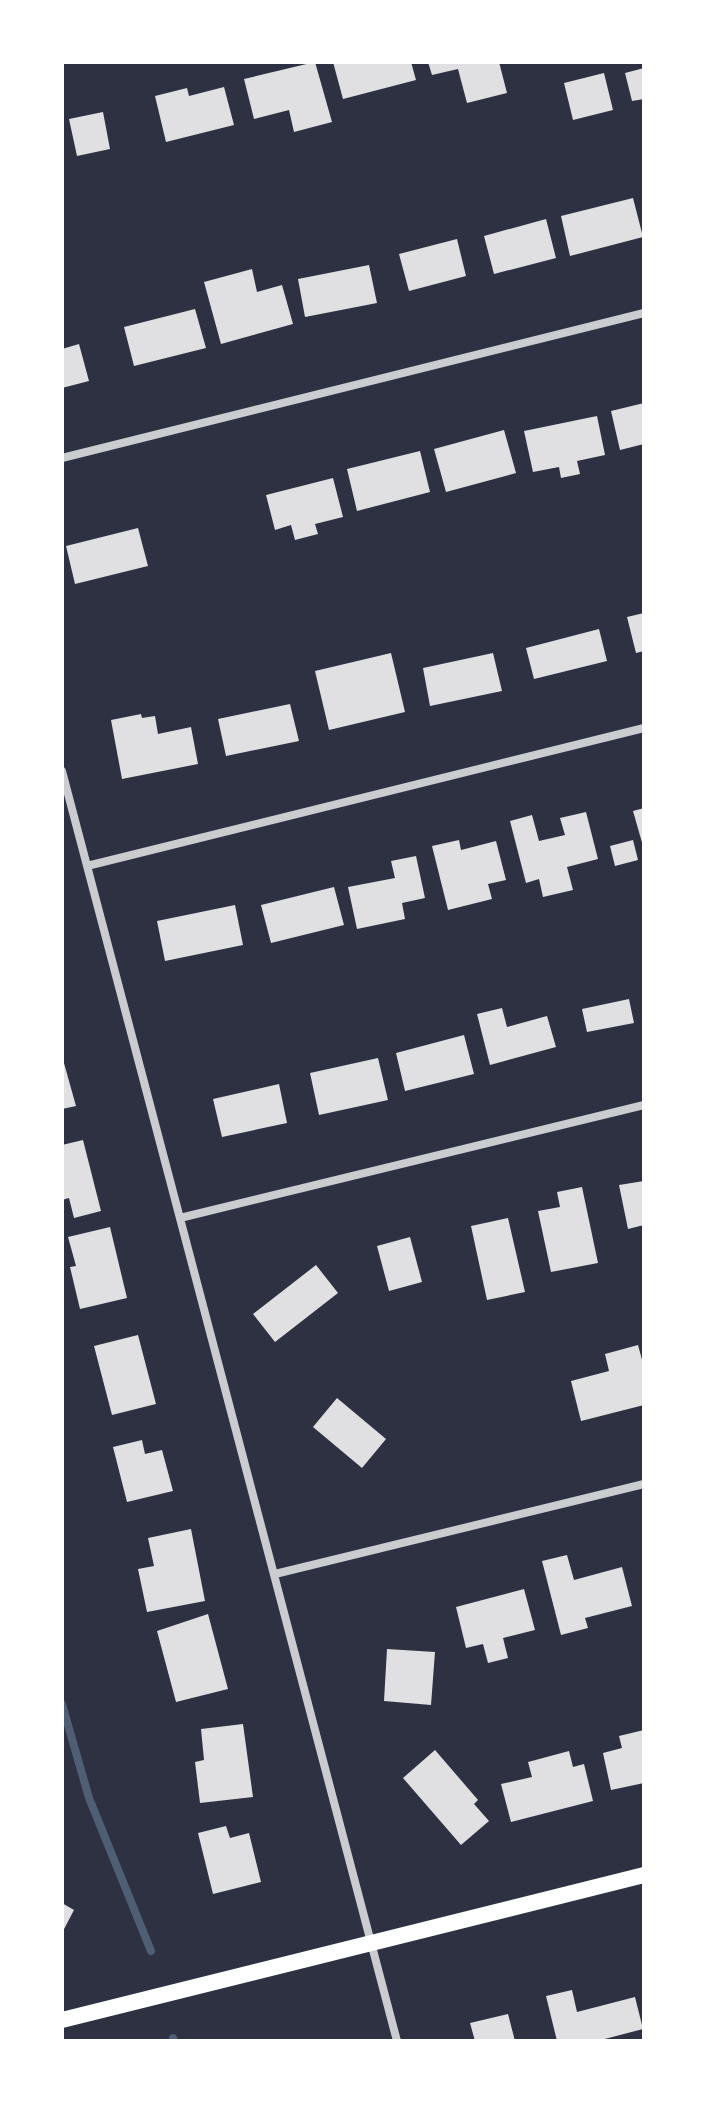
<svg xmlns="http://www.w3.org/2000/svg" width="706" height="2103" font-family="'Golos Text',sans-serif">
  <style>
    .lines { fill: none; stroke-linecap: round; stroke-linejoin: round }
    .stream { stroke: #4f5d75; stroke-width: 8 }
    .building { fill: #e0e0e3 }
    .minor { stroke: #caccd0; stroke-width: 8 }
    .secondary { stroke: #fff; stroke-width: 16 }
  </style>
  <rect width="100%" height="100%" fill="#2d3142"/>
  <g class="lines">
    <!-- stream -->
    <path class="stream" d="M62,1704L89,1798L151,1951
      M173,2038L174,2041"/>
  </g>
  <!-- building -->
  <path class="building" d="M315,62L332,122L294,132L289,110L254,119L244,79Z
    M333,62H411L416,80L343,99Z
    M428,62H499L507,93L467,103L458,69L432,75Z
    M644,68V99L632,101L625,73Z
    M604,73L613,110L573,120L564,83Z
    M224,87L234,125L166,142L155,96L187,88L189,96Z
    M103,112L110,149L77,156L69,119Z
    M633,198L643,237L570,256L561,216Z
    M546,219L556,258L494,274L484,236Z
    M457,239L466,276L409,291L399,254Z
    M369,265L377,303L305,317L298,279Z
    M252,269L257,292L282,285L293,324L221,344L204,282Z
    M195,309L206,348L134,366L124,327Z
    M79,344L89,381L62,388V349Z
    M644,403V444L620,450L611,411Z
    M597,416L605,455L577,461L580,474L561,478L559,467L533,472L524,431Z
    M504,430L516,473L446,492L434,449Z
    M420,451L430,492L357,511L347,469Z
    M333,478L343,517L315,524L318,534L295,540L291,525L275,530L266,495Z
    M138,528L148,566L75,584L66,546Z
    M644,613V651L636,653L627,617Z
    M599,629L607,661L534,679L526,648Z
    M391,653L405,712L329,730L315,671Z
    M493,653L502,691L430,706L423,668Z
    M290,704L299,741L226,756L218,719Z
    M141,714L142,718L155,716L158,734L191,727L198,764L122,779L111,720Z
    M644,808V846H643L633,811Z
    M586,812L598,859L567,867L573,890L543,897L539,879L526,883L510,821L532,815L539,841L565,835L560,818Z
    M459,840L461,850L496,841L506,880L488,884L492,899L448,910L432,846Z
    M633,840L638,860L615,866L610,846Z
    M416,856L425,898L402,903L405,919L357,929L348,887L395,878L391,861Z
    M334,887L344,925L271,943L261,905Z
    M235,905L243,945L165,961L157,921Z
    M629,999L634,1023L587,1032L582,1009Z
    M502,1008L507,1027L547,1016L556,1047L490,1065L477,1014Z
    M464,1035L474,1074L405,1091L396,1053Z
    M62,1056L76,1106L62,1109Z
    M378,1058L388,1100L319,1115L310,1073Z
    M279,1084L287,1123L222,1137L213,1099Z
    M83,1140L101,1211L74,1218L69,1198L62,1200V1145Z
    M644,1181V1225L628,1229L619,1185Z
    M582,1187L598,1263L551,1272L538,1211L560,1207L557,1192Z
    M508,1218L525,1292L487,1300L471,1226Z
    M110,1227L127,1298L80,1309L70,1267L76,1266L68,1237Z
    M410,1237L422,1282L389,1291L377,1246Z
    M316,1265L338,1293L275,1342L253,1314Z
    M138,1335L156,1404L112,1415L94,1346Z
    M638,1345L644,1367V1405L581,1421L571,1381L609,1371L605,1354Z
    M337,1398L386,1439L362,1468L313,1427Z
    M142,1440L145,1454L162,1450L173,1491L127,1502L113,1447Z
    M191,1529L205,1601L147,1612L138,1569L154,1566L148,1538Z
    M567,1555L574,1580L622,1567L632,1606L585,1618L588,1628L561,1635L542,1561Z
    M524,1589L535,1630L503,1638L508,1658L488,1663L483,1644L466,1648L456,1607Z
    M208,1614L228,1689L176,1702L157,1631Z
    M387,1649L435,1652L431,1705L384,1701Z
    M243,1724L253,1797L200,1803L195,1762L204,1760L201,1729Z
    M644,1730V1783L611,1790L603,1753L622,1748L619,1736Z
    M435,1750L478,1800L474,1804L489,1821L461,1845L403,1778Z
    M569,1751L573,1767L584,1764L593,1801L511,1822L501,1784L532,1777L528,1762Z
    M226,1826L230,1838L249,1833L261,1882L213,1894L198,1833Z
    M62,1903L74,1910L62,1933Z
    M572,1990L577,2012L635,1997L643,2029L597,2041H557L546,1996Z
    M508,2014L515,2041H475L470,2023Z"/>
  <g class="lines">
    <!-- minor -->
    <path class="minor" d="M62,458L644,313
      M62,771L397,2041
      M87,866L644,728
      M180,1218L644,1105
      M275,1574L644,1484"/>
    <!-- secondary -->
    <path class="secondary" d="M62,2020L644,1875"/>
  </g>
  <!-- border -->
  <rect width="706" height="2103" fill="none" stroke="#ffffff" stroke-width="128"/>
</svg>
